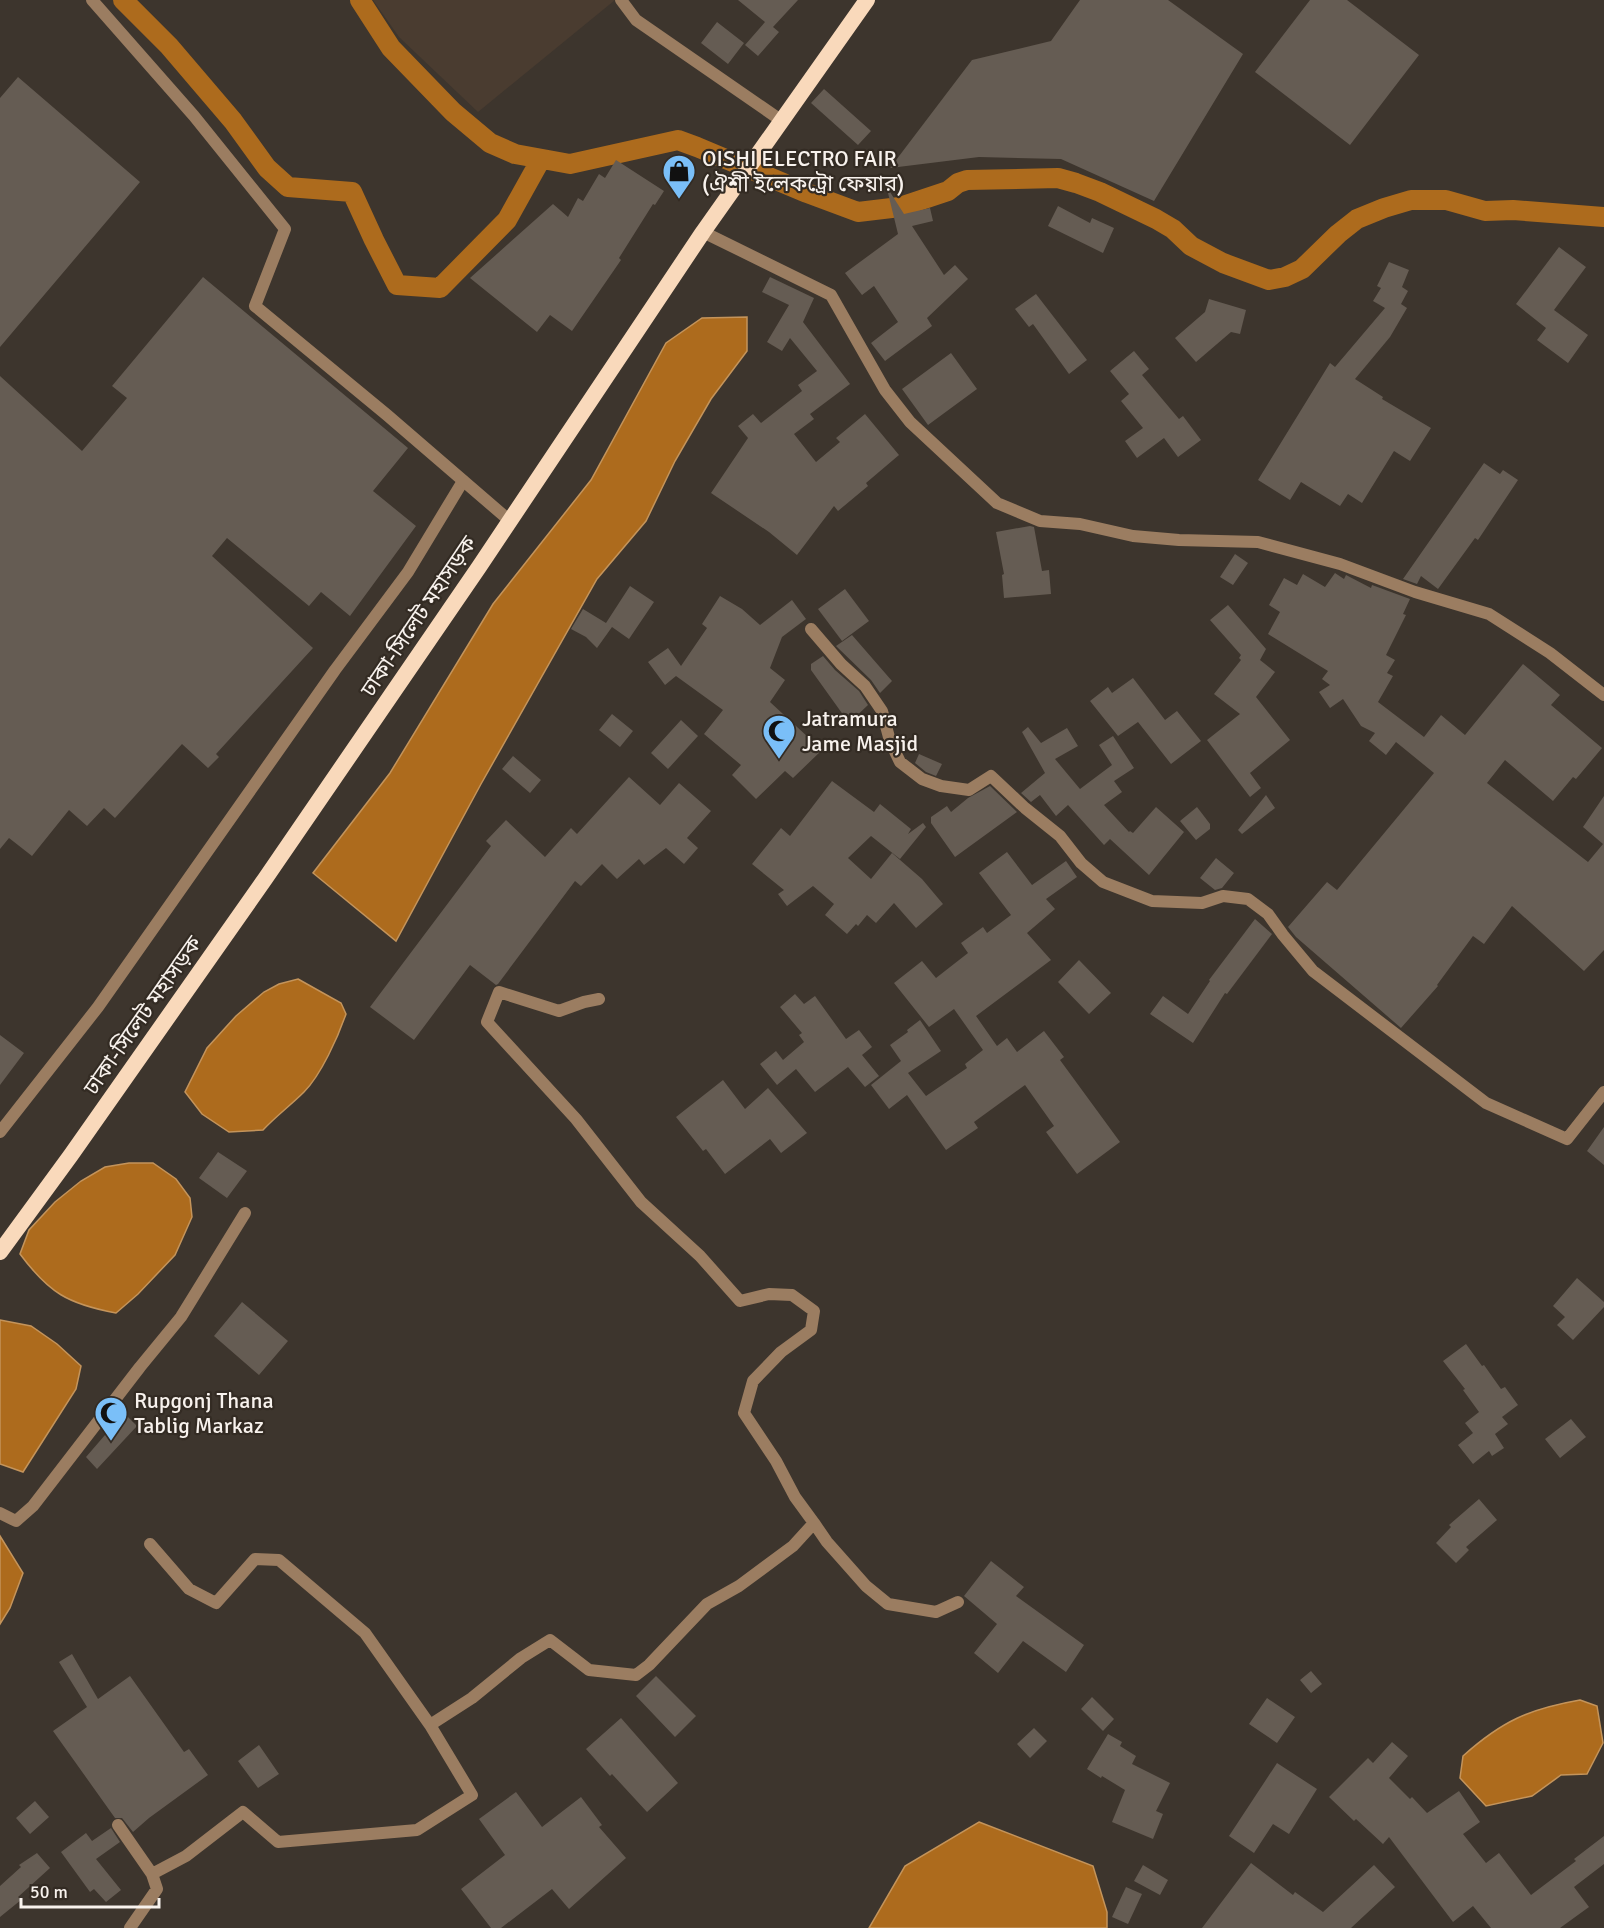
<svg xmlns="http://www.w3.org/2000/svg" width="1604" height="1928" font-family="Signika,'Noto Sans Bengali',sans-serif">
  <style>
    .built { fill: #4a3c30 }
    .water { fill: #ad6b1d; stroke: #c4945b; stroke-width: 1.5 }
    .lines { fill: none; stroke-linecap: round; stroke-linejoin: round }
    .canal { stroke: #ad6b1d; stroke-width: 20 }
    .building { fill: #655c53 }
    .minor { stroke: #9b7d61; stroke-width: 12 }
    .tertiary { stroke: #9b7d61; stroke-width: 12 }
    .trunk { stroke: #f9d9bb; stroke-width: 16 }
    .labels { text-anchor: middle; stroke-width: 4.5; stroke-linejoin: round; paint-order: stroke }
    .poi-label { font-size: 22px; fill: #f8f2ed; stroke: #332b23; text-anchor: start }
    .street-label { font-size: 22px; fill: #f8f2ed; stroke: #332b23 }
  </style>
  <rect width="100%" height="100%" fill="#3d352d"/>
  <!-- built -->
  <path class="built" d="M373,0H615L478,112L399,37Z"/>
  <!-- water -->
  <path class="water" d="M747,317V351L711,399L675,461L646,521L597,579L481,784L396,941L313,873L390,773L493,604L591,480L666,343L702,318Z
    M298,979L341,1003L346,1014C338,1037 321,1075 304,1092C291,1105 276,1116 263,1130L229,1132L202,1114L185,1092L207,1048L236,1016L264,992L279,984Z
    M129,1163H153L176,1179L190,1198L192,1217L175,1255L138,1294L116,1313C68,1304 49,1293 20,1254L29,1230L55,1202L81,1181L105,1167Z
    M0,1320L31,1326L57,1344L81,1366L76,1389L23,1472L0,1464Z
    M0,1536L23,1573L10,1608L0,1624Z
    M1580,1700L1597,1706L1603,1743L1587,1774L1561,1775L1532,1796L1486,1806L1460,1778L1463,1756C1502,1721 1529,1709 1580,1700Z
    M979,1822L1093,1866L1107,1912V1928H869L905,1866Z"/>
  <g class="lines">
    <!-- canal -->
    <path class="canal" d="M123,0L169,46L233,121L267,168L288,187L352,192L374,240L397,285L440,288L507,220L541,159
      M360,0L391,48L453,112L490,143L515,154L570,164L678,140L697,147L807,193L858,212L900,207L948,191L958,183L967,180L1058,178L1076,183L1100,192L1156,219L1173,229L1191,246L1223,263L1269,280L1285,277L1302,269L1338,234L1357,219L1384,208L1411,200H1446L1485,211L1513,210L1604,217"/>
  </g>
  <!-- building -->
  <path class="building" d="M738,0H798L773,27L779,32L758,56L745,45L765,22Z
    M1080,0H1168L1243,54L1154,201L1061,159L979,157L890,168L972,60L1051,41Z
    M1310,0H1347L1419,55L1350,145L1255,72Z
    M717,22L744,43L728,64L701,43Z
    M18,77L140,182L0,347V98Z
    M824,89L871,131L858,145L811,103Z
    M616,160L664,191L655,205L653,204L619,258L621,260L572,331L550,315L537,332L470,278L553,204L568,217L578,198L583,201L599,174L605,178Z
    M890,192L904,214L930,208L933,221L912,226L944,275L955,265L968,279L927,318L932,326L885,361L871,343L898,322L874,286L862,295L845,273L898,234L888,193Z
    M1058,206L1090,223L1092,218L1114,228L1103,253L1048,226Z
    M1559,247L1586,267L1554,310L1588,335L1568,363L1537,340L1546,328L1516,304Z
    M1389,262L1409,270L1402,287L1408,291L1401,304L1407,308L1390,337L1355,379L1383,397L1382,399L1431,428L1410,461L1394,451L1362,503L1348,494L1340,506L1301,482L1290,500L1258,480L1330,363L1335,367L1385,308L1373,301L1381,288L1377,286Z
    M203,277L408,448L373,491L416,526L350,616L321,592L309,606L227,538L212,556L313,648L216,754L219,757L208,768L182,744L115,818L104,808L87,826L69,810L32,856L9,838L0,849V376L82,451L127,398L112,386Z
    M770,277L814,298L803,322L850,384L810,414L814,419L794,434L816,462L840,442L836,438L865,414L899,455L866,483L868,486L838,511L834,506L797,555L769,532L711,493L748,438L738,426L753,414L761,423L802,391L798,385L817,371L790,338L782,351L767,342L789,305L762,292Z
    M1036,294L1087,360L1069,374L1033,324L1029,327L1015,309Z
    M1209,299L1246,310L1240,334L1231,332L1196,362L1175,338L1205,312Z
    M1134,351L1149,369L1142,375L1179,419L1183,416L1201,440L1178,457L1164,438L1137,458L1125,441L1143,428L1121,401L1129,394L1110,371Z
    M951,353L977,389L928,425L902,389Z
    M1484,463L1500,474L1503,470L1518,480L1478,540L1475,538L1438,589L1421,576L1417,584L1403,579Z
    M1030,526L1034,527L1042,571L1049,570L1051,594L1004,598L1002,575L1004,574L996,532Z
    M1235,554L1248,563L1233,585L1220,577Z
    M1335,573L1344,579L1346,575L1371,588L1372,585L1410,599L1403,614L1406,615L1386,655L1395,660L1387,673L1393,676L1378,702L1424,737L1441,715L1465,735L1523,664L1560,695L1551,705L1602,748L1576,779L1573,777L1553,801L1505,760L1487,783L1588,862L1603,844L1583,827L1604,796V950L1584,971L1512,906L1484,944L1473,936L1437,985L1438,986L1401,1028L1296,937L1288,927L1327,882L1337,890L1434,773L1396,742L1386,755L1369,741L1375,733L1361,726L1343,699L1330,708L1319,692L1330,685L1322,679L1328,671L1268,634L1280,612L1269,605L1284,578L1297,585L1303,574L1325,587Z
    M630,586L654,602L629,639L612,627L597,648L586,637L571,629L583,609L606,623Z
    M845,589L869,621L842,641L818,609Z
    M720,596L742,609L760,625L792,600L806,619L782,637L770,668L785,680L770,702L822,750L793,778L785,771L756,799L732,775L741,765L704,734L723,710L676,676L665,685L648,662L668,648L681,666L707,628L702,624Z
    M1228,605L1266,649L1260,660L1275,672L1256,697L1290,740L1250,773L1261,788L1250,797L1207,740L1240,714L1214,694L1241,660L1239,658L1241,655L1210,620Z
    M852,635L892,681L880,693L871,680L836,646Z
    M823,656L835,670L859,691L868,705L849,723L811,670V664Z
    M1133,678L1165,720L1177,711L1201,741L1171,764L1138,722L1118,736L1090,701L1108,687L1112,693Z
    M612,714L633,731L620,747L599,730Z
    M681,720L698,736L668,769L651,753Z
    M1028,727L1041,743L1067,728L1078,746L1055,759L1080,789L1112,765L1099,745L1113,736L1134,768L1114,781L1122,792L1104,805L1129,832L1130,831L1133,833L1156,807L1184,832L1149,875L1110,839L1104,845L1068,805L1056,816L1040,795L1031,802L1021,793L1045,773L1022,732Z
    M919,754L942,764L936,776L926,772L915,763Z
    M513,756L541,780L530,793L502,769Z
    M629,777L660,805L679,783L711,811L687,838L698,848L684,864L666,848L644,865L639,859L617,879L602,864L581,886L575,881L498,984L496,985L470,965L414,1040L370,1007L491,846L486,841L506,820L545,857L571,828L577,834Z
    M832,781L874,812L880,804L911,829L908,834L923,823L926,827L900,859L871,836L848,858L871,879L892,853L922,879L943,904L916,928L894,903L876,923L867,915L858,926L856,924L847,934L825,915L834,904L813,886L787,906L778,894L784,890L752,864L781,828L790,836Z
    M990,786L1017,812L955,857L931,823V817L947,806L951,812L968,798Z
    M1266,795L1275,808L1242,834L1238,830Z
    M1197,807L1210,824V829L1196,840L1180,821Z
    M1007,852L1032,885L1066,861L1077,877L1046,899L1055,909L1027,933L1051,960L976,1016L997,1046L1007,1038L1017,1052L1044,1031L1064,1057L1060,1060L1120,1142L1077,1174L1046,1132L1054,1126L1025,1085L974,1122L978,1128L946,1150L907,1095L889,1109L871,1085L901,1061L890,1045L908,1032L907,1030L920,1020L941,1051L908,1073L926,1096L967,1068L965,1064L983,1050L954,1009L929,1027L894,983L922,961L936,978L968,953L961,943L983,927L987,933L1011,915L979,873Z
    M1216,858L1234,873L1222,888L1215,890L1200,878Z
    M1255,919L1272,934L1227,994L1225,993L1193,1043L1150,1014L1163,996L1188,1014L1210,981L1209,980Z
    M1079,960L1111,993L1089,1014L1058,982Z
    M795,994L804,1004L815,996L846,1039L859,1030L872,1047L862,1055L879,1076L865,1087L848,1067L815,1092L796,1069L777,1085L760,1064L776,1051L783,1060L804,1042L799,1035L802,1033L780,1007Z
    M0,1035L24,1053L0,1085Z
    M723,1080L745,1109L768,1088L807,1133L781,1153L770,1139L725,1174L706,1149L703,1151L676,1117Z
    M1604,1127V1165L1587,1151Z
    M218,1152L247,1171L227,1198L199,1178Z
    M1577,1278L1604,1302V1307L1573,1340L1557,1325L1565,1317L1553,1306Z
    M242,1302L288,1341L259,1375L214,1336Z
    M1466,1344L1482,1366L1484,1365L1501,1389L1505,1387L1518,1405L1502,1417L1508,1424L1495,1434L1504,1448L1492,1456L1489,1451L1473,1464L1458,1445L1473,1433L1465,1423L1479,1412L1463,1390L1465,1389L1443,1361Z
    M124,1413L137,1426L97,1469L86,1457Z
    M1571,1419L1586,1437L1560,1458L1545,1439Z
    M1479,1499L1497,1520L1466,1547L1469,1550L1456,1563L1436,1543L1451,1527L1449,1525Z
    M991,1561L1024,1587L1016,1596L1084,1645L1066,1672L1023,1641L998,1673L974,1653L997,1624L964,1596Z
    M72,1654L98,1699L130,1676L184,1752L189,1749L208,1775L149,1818L133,1832L122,1818H115L53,1731L87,1707L59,1662Z
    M1311,1671L1322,1684L1311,1693L1300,1680Z
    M656,1676L696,1716L675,1737L636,1696Z
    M1092,1697L1114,1719L1103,1731L1081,1709Z
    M1267,1698L1295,1717L1277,1743L1249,1724Z
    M621,1718L678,1783L647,1812L612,1774L610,1776L586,1749Z
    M1034,1728L1047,1741L1030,1758L1017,1744Z
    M1108,1734L1122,1742L1120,1746L1136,1756L1132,1764L1170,1783L1156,1811L1163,1814L1153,1839L1112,1822L1125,1790L1102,1776L1101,1778L1087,1769Z
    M1392,1742L1408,1756L1389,1778L1410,1799L1412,1797L1427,1813L1459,1791L1480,1822L1463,1834L1486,1863L1499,1853L1531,1895L1576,1861L1574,1859L1604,1836V1864L1574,1887L1589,1907L1560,1928H1491L1473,1906L1453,1922L1389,1837L1383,1844L1356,1819L1354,1821L1329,1797L1368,1758L1373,1763Z
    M259,1745L279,1774L258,1788L238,1761Z
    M1277,1763L1317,1789L1289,1834L1273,1824L1254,1853L1229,1836Z
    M516,1792L542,1827L581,1797L602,1825L599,1827L626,1858L569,1909L552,1889L501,1928H491L461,1889L505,1855L479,1819Z
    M35,1801L49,1817L30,1834L16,1818Z
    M111,1828L120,1842L96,1859L121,1890L106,1902L94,1889L90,1892L61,1852L86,1833L92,1841Z
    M37,1853L50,1868L18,1897L21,1900L0,1917V1886L21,1867L19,1865Z
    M1251,1863L1293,1895L1295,1892L1323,1912L1374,1865L1395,1887L1351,1928H1202Z
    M1143,1865L1168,1880L1160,1895L1134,1881Z
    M1126,1887L1142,1894L1128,1924L1112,1917Z"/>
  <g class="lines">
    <!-- minor -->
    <path class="minor" d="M621,0L636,20L782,121
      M703,232L831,295L885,390L910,422L997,503L1040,521L1080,524L1133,536L1179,540L1258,542L1340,564L1415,592L1489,614L1550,653L1604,695
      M811,629L841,664L865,686L882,711L890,741L900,762L922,779L941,786L969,790L991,776L1025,808L1060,836L1081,863L1103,882L1152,901L1202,903L1223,896L1248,899L1268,914L1283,935L1313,971L1486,1103L1567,1139L1604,1092
      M0,1132L98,1007L335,670L408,572L463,481
      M0,1513L16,1521L33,1506L140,1367L181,1317L245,1213
      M814,1523L827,1542L866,1586L888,1604L936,1612L958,1602
      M150,1544L189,1589L216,1603L255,1559L279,1560L365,1633L430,1725L472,1795L417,1830L278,1842L243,1812L186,1856L152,1874
      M430,1725L472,1698L521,1658L550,1640L589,1670L636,1675L649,1665L707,1604L739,1586L793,1546L814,1523L795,1497L776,1461L744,1413L753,1381L781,1352L811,1330L814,1311L792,1295L769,1294L740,1301L700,1256L641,1202L576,1119L487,1022L499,992L559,1011L584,1002L599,999
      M118,1825L152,1874L157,1889L130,1928"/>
    <!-- tertiary -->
    <path class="tertiary" d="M92,0L194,116L285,229L255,306L387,415L510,521"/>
    <!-- trunk -->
    <path class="trunk" d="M0,1252L71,1155L265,879L479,567L703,232L867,0"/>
  </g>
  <!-- icons -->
  <defs>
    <g id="shop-pin" transform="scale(1.725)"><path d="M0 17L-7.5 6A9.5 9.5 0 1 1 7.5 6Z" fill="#7abff8" stroke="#332b23"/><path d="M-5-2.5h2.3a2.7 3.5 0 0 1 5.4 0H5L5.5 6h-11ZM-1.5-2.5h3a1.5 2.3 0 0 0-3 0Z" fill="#111"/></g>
    <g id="mosque-pin" transform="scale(1.725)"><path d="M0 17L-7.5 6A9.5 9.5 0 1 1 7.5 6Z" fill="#7abff8" stroke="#332b23"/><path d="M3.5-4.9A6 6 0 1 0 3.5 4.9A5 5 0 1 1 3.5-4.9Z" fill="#111"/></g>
  </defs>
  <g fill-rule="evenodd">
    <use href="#shop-pin" x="679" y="171"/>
    <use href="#mosque-pin" x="779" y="731"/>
    <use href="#mosque-pin" x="111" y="1413"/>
  </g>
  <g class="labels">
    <!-- poi labels -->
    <g class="poi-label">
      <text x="702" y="166">OISHI ELECTRO FAIR<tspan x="702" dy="25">(ঐশী ইলেকট্রো ফেয়ার)</tspan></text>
      <text x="802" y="726">Jatramura<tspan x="802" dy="25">Jame Masjid</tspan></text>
      <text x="134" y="1408">Rupgonj Thana<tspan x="134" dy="25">Tablig Markaz</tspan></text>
    </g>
    <!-- street labels -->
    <g class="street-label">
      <text transform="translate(418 616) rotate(-56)" y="8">ঢাকা-সিলেট মহাসড়ক</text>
      <text transform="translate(142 1015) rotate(-55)" y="8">ঢাকা-সিলেট মহাসড়ক</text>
    </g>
  </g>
  <!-- scale -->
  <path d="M21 1898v9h138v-9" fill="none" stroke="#f8f2ed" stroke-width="3"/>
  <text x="30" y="1898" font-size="18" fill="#f8f2ed" stroke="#332b23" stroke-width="4.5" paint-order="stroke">50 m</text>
</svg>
